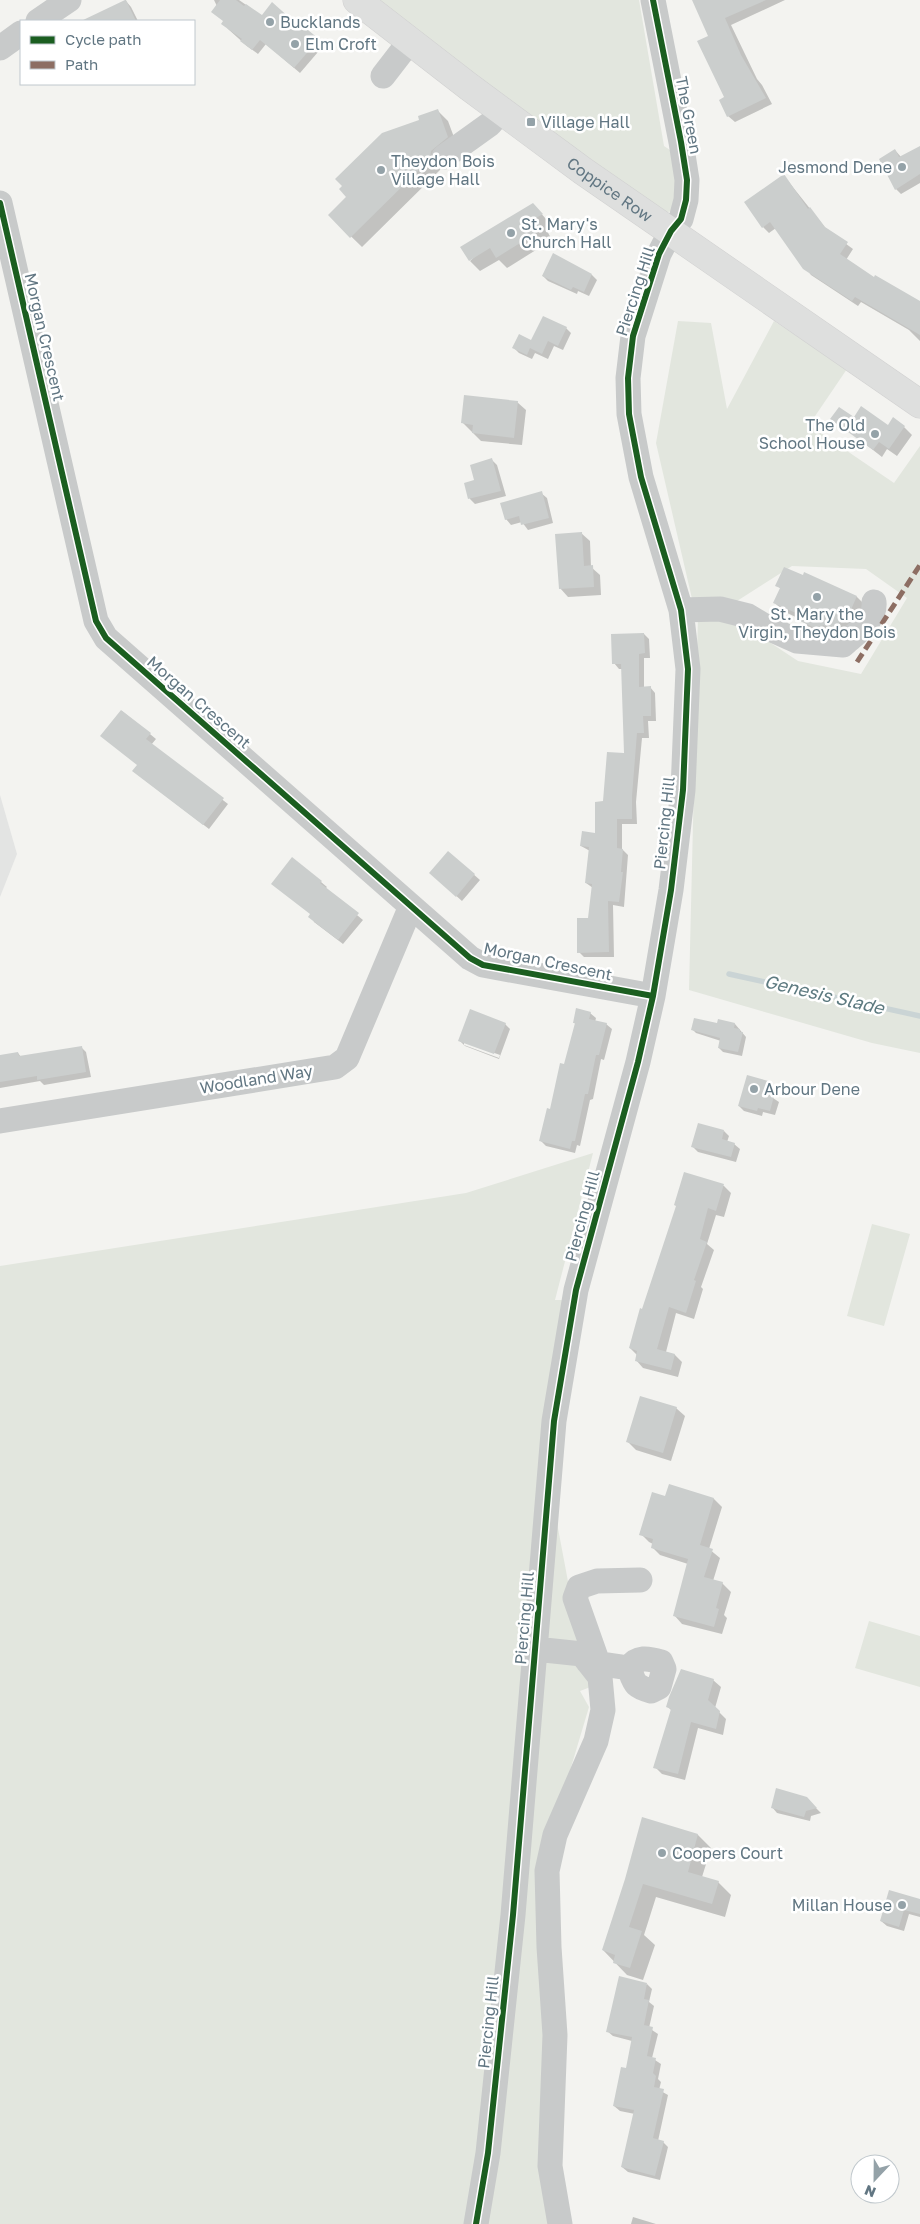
<svg xmlns="http://www.w3.org/2000/svg" width="920" height="2224" font-family="'Golos Text',sans-serif">
  <style>
    .built { fill: #e3e4e3 }
    .green { fill: #e2e6de }
    .shadow { fill: #0003; fill-rule: evenodd }
    .lines { fill: none; stroke-linecap: round; stroke-linejoin: round }
    .stream { stroke: #cad4d5; stroke-width: 5.5 }
    .building { fill: #cbcecd }
    .major-casing { stroke: #d1d1d1; stroke-width: 29 }
    .minor { stroke: #c8caca; stroke-width: 25 }
    .major { stroke: #dedfde; stroke-width: 28 }
    .quiet { stroke: #8d6e63; stroke-width: 5; stroke-dasharray: 10 5; stroke-linecap: butt }
    .cycleway-casing { stroke: #fff; stroke-width: 9 }
    .cycleway { stroke: #1b5e20; stroke-width: 6 }
    .poi-dot { fill: #94a2a8; stroke: #fff; stroke-width: 2 }
    .labels { text-anchor: middle; stroke-width: 5; stroke-linejoin: round; paint-order: stroke }
    .poi-label { font-size: 16px; fill: #617682; stroke: #fff; text-anchor: start }
    .street-label { font-size: 16px; fill: #617682; stroke: #fff }
    .water-label { font-size: 18px; font-style: italic; fill: #5d7a80; stroke: #fff }
  </style>
  <rect width="100%" height="100%" fill="#f3f3f0"/>
  <!-- built -->
  <path class="built" d="M0,795L17,854L0,897Z"/>
  <!-- green -->
  <path class="green" d="M375,0H639L664,146L670,150L679,188L672,211L664,213L641,198Z
    M678,321L711,323L727,409L774,321L847,369L809,425L894,483L920,446V1053L872,1043L689,990L698,615L739,622L798,661L861,674L907,598L866,569L792,566L737,601L693,603L656,443Z
    M593,1153L555,1300H566L557,1523L576,1624L601,1683L580,1691L589,1707L540,1871L554,2224H0V1266L466,1193Z
    M872,1224L910,1234L884,1326L847,1316Z
    M869,1621L920,1636V1687L855,1668Z"/>
  <!-- shadow -->
  <path class="shadow" d="M214,0H239L262,16L301,30L304,27L324,45L300,73L266,44L258,54L247,46L228,29Z
    M693,0H785L731,25L757,79L762,85L772,104L735,122L728,116L726,98L710,37Z
    M126,1L131,7L138,21H101L98,14Z
    M438,111L448,121L458,148L442,162L440,170L362,247L329,215L420,121Z
    M895,150L901,157L920,151V183L901,194L896,189Z
    M784,176L827,230L853,249L846,260L874,278L920,303V341L909,330L861,302L858,306L811,275L776,228L769,233L763,227Z
    M533,204L552,226L546,229L552,240L507,268L499,260L480,271L470,261Z
    M592,275L597,280L589,296L578,291L577,294L548,281L543,276Z
    M566,328L571,333L563,350L554,346L548,359L535,353L532,359L519,353L514,348Z
    M517,402L526,410L522,445L481,441L463,423Z
    M832,418L854,419L888,427H904L912,435L897,456L887,449L882,457Z
    M492,460L497,465L506,496L475,504L470,499L465,484L476,481Z
    M541,493L547,498L553,523L528,530L522,522L511,525L506,519Z
    M581,533L590,541L591,567L600,575L601,595L568,597L560,588Z
    M805,574L857,597L865,605L845,637L824,636L810,629L802,620L783,611L775,603L781,589L777,585L803,577Z
    M644,634L649,639L650,658H644V688L650,687L655,693L656,721H648L649,738H642L636,802L637,824H622V849L628,855L624,907L613,905L614,957H584L579,952L589,920L593,888L586,883L590,851L581,846L597,834L604,802L625,755L623,669H619L614,663Z
    M122,711L156,739L151,745L228,804L209,829L133,771L138,765Z
    M448,852L480,880L462,901L436,878Z
    M292,859L321,882L327,887L325,889L363,920L343,944L314,922Z
    M590,1013L596,1018L595,1022L606,1024L612,1029L604,1060L601,1059L593,1099L590,1100L580,1146L577,1145L575,1153L546,1146L541,1141L565,1065L576,1024L574,1023Z
    M505,1024L510,1029L499,1059L465,1046L460,1041ZM464,1042L500,1055L499,1058L464,1045Z
    M735,1024L746,1037L742,1056L723,1052L719,1048L721,1041L696,1033L692,1029Z
    M81,1047L86,1052L91,1077L44,1085L40,1081L0,1088V1056L18,1053L21,1057Z
    M768,1082L773,1087L770,1096L779,1102L775,1115L763,1112L762,1116L744,1111L739,1106Z
    M724,1131L729,1136L727,1142L734,1144L740,1149L736,1162L698,1152L693,1147Z
    M685,1174L724,1186L731,1193L724,1217L716,1215L707,1244L714,1250L701,1287L703,1289L694,1319L676,1313L666,1352L675,1355L682,1362L678,1377L643,1368L636,1360L637,1355L630,1348L677,1207Z
    M676,1408L685,1416L671,1461L636,1450L628,1442Z
    M670,1486L714,1499L722,1507L709,1549L720,1558L713,1581L722,1583L731,1592L724,1615L727,1618L722,1634L682,1624L674,1615L688,1564L660,1555L652,1547L653,1544L649,1542L641,1534L666,1497Z
    M713,1680L721,1687L715,1708L726,1719L723,1735L698,1728L685,1780L662,1774L655,1767L672,1711L668,1707Z
    M806,1798L821,1813L811,1816L810,1821L777,1813L772,1807Z
    M643,1819L698,1835L711,1848L702,1877L718,1882L731,1895L725,1917L656,1897L644,1935L655,1945L643,1980L627,1975L603,1950L626,1879Z
    M920,1901V1917L909,1914L904,1931L887,1926L881,1921Z
    M647,1984L652,1989L649,2002L654,2006L649,2028L658,2034L652,2058L661,2064L658,2079L661,2082L659,2090L668,2095L658,2141L663,2142L668,2147L660,2180L628,2172L622,2167L635,2114L620,2111L614,2106L627,2069L632,2041L613,2036L607,2031Z
    M633,2217L656,2224H631Z"/>
  <g class="lines">
    <!-- stream -->
    <path class="stream" d="M729,974L920,1016"/>
  </g>
  <!-- building -->
  <path class="building" d="M126,0L136,21H81L125,0Z
    M220,0H236L244,6L246,4L262,15L272,2L301,28L303,26L319,39L294,68L260,40L252,50L240,41L242,39L221,24L223,21L211,12Z
    M692,0H766L725,18L741,55L766,98L727,117L719,100L724,97L697,41L708,36Z
    M438,109L448,137L431,151L430,159L350,238L328,215L346,197L339,189L342,186L335,179L382,133L419,120L418,116Z
    M920,146V174L895,190L879,159L895,149L899,157Z
    M784,174L808,209L810,207L825,227L848,242L840,254L874,277L875,275L920,301V335L855,297L852,301L803,269L770,222L762,228L744,202Z
    M533,203L543,214L536,218L543,229L496,258L490,248L469,261L460,247Z
    M553,253L592,274L584,292L573,287L571,290L542,276Z
    M543,316L567,327L558,346L548,341L542,354L530,348L527,355L512,348L519,334L531,340Z
    M464,395L518,401L514,438L472,433L473,425L461,423Z
    M861,406L888,425L893,417L905,426L889,449L879,442L873,450L830,419L839,407L854,417Z
    M492,458L501,491L468,499L464,483L474,480L470,465Z
    M542,491L549,518L521,525L519,516L505,520L500,503Z
    M582,532L584,566L593,565L594,587L559,589L555,534Z
    M784,567L803,575L804,572L857,596L846,621L842,618L836,630L823,625L821,629L815,628L800,621L803,616L773,603L780,588L775,586Z
    M644,633L645,653L639,654V687L651,686V716H643L644,733H637L632,796V819H617V848L623,849L621,872H623L619,902L608,901L609,952L577,953V918H588L592,884L585,883L589,847L580,846L582,831L595,833V802L603,801L607,752L624,753L621,664H612L611,634Z
    M121,710L151,733L146,739L224,798L203,825L132,771L137,765L100,736Z
    M448,851L475,874L456,897L429,873Z
    M292,857L322,881L320,883L359,913L338,940L308,917L310,914L271,884Z
    M576,1008L591,1012L589,1019L607,1023L599,1055H596L588,1094H585L575,1141H572L570,1149L539,1141L547,1108L550,1109L560,1063L564,1064L575,1023H573Z
    M470,1009L506,1023L494,1054L458,1041Z
    M694,1018L717,1023L718,1019L735,1023L734,1028L740,1029V1032H743L738,1052L718,1048L720,1038L691,1030Z
    M82,1046L86,1072L37,1080V1076L0,1082V1055L18,1052L19,1056Z
    M747,1075L768,1081L765,1093L774,1096L770,1111L758,1108L757,1111L738,1106Z
    M698,1123L724,1130L722,1139L735,1143L731,1157L691,1147Z
    M684,1172L724,1184L716,1211L708,1208L700,1239L707,1242L694,1280L696,1281L686,1313L669,1307L657,1349L675,1354L671,1370L635,1361L637,1351L629,1348L640,1308L642,1309L676,1206L674,1205Z
    M640,1396L677,1407L663,1453L626,1442Z
    M669,1484L714,1498L700,1545L713,1549L704,1577L723,1582L716,1608L719,1609L714,1627L673,1616L688,1559L651,1548L653,1539L639,1535L652,1492L665,1496Z
    M681,1669L714,1679L708,1700L720,1711L716,1729L691,1722L678,1774L653,1768L671,1709L666,1707L669,1697Z
    M776,1788L807,1797L817,1808L806,1811L804,1817L771,1808Z
    M642,1817L698,1834L688,1872L719,1881L712,1904L643,1884L629,1927L642,1931L630,1968L613,1963L615,1955L602,1950L625,1879Z
    M889,1890L920,1899V1914L904,1910L899,1927L880,1921Z
    M619,1976L647,1983L644,1999L649,2000L644,2025L653,2027L647,2056L656,2058L653,2073L656,2076L654,2087L664,2089L653,2138L664,2141L655,2176L621,2167L634,2110L613,2106L621,2067L626,2068L632,2037L606,2032Z"/>
  <g class="lines">
    <!-- major casing -->
    <g class="major-casing">
      <g id="major">
        <path id="s1" d="M357,0L468,86L583,171L920,404"/>
      </g>
    </g>
    <!-- minor -->
    <path class="minor" d="M38,21L69,0
      M0,48L21,33
      M383,76L410,41
      M444,157L490,124L501,111
      M0,203L96,621L106,638L470,958L483,965L653,996
      M681,610L720,609L748,616L768,628L797,641L843,645C855,634 876,621 874,602
      M0,1121L335,1067L347,1058L411,906
      M535,1649L582,1654L600,1677L603,1710L596,1741L555,1835L547,1871L549,1947L555,2035L550,2166L560,2224
      M588,1662L629,1668C637,1656 648,1658 661,1662L664,1669L659,1687L651,1691C634,1686 635,1684 629,1668
      M598,1663L575,1598L579,1587L597,1581L640,1580
      M476,2224L488,2153L513,1915L554,1421L576,1290L638,1062L653,996L671,890L683,790L688,669L681,610L641,477L629,414L628,378L633,336L659,254L671,231L681,219L686,200L687,180L681,142L653,0"/>
    <!-- major -->
    <use href="#major" class="major"/>
    <!-- quiet -->
    <path class="quiet" d="M857,662L920,565"/>
    <!-- cycleway casing -->
    <g class="cycleway-casing">
      <path id="cycleway" d="M0,203L96,621L106,638L470,958L483,965L653,996
        M476,2224L488,2153L513,1915L554,1421L576,1290L638,1062L653,996L671,890L683,790L688,669L681,610L641,477L629,414L628,378L633,336L659,254L671,231L681,219L686,200L687,180L681,142L653,0"/>
    </g>
    <!-- cycleway -->
    <use href="#cycleway" class="cycleway"/>
  </g>
  <!-- markers -->
  <g class="poi-dot">
    <circle cx="270" cy="22" r="5"/>
    <circle cx="295" cy="44" r="5"/>
    <rect x="526" y="117" width="10" height="10" rx="2.5"/>
    <circle cx="902" cy="167" r="5"/>
    <circle cx="381" cy="170" r="5"/>
    <circle cx="511" cy="233" r="5"/>
    <circle cx="875" cy="434" r="5"/>
    <circle cx="817" cy="597" r="5"/>
    <circle cx="754" cy="1089" r="5"/>
    <circle cx="662" cy="1853" r="5"/>
    <circle cx="902" cy="1905" r="5"/>
  </g>
  <g class="labels">
    <!-- poi labels -->
    <g class="poi-label">
      <text x="280" y="28">Bucklands</text>
      <text x="305" y="50">Elm Croft</text>
      <text x="541" y="128">Village Hall</text>
      <text x="391" y="167">Theydon Bois<tspan x="391" dy="18">Village Hall</tspan></text>
      <text x="892" y="173" text-anchor="end">Jesmond Dene</text>
      <text x="521" y="230">St. Mary's<tspan x="521" dy="18">Church Hall</tspan></text>
      <text x="865" y="431" text-anchor="end">The Old<tspan x="865" dy="18">School House</tspan></text>
      <text x="817" y="620" text-anchor="middle">St. Mary the<tspan x="817" dy="18">Virgin, Theydon Bois</tspan></text>
      <text x="764" y="1095">Arbour Dene</text>
      <text x="672" y="1859">Coopers Court</text>
      <text x="892" y="1911" text-anchor="end">Millan House</text>
    </g>
    <!-- street labels -->
    <g class="street-label">
      <text transform="translate(689 115) rotate(79)" y="6">The Green</text>
      <text dy="6" stroke="none"><textPath href="#s1" startOffset="316">Coppice Row</textPath></text>
      <text transform="translate(635 291) rotate(-72)" y="6">Piercing Hill</text>
      <text transform="translate(45 337) rotate(77)" y="6">Morgan Crescent</text>
      <text transform="translate(199 702) rotate(41)" y="6">Morgan Crescent</text>
      <text transform="translate(664 823) rotate(-84)" y="6">Piercing Hill</text>
      <text transform="translate(548 961) rotate(12)" y="6">Morgan Crescent</text>
      <text transform="translate(256 1079) rotate(-9)" y="6">Woodland Way</text>
      <text transform="translate(582 1216) rotate(-75)" y="6">Piercing Hill</text>
      <text transform="translate(524 1618) rotate(-85)" y="6">Piercing Hill</text>
      <text transform="translate(488 2022) rotate(-84)" y="6">Piercing Hill</text>
    </g>
    <!-- water labels -->
    <g class="water-label">
      <text transform="translate(824 995) rotate(13)" y="6">Genesis Slade</text>
    </g>
  </g>
  <!-- legend -->
  <rect x="20" y="20" width="175" height="65" fill="#ffffff" stroke="#c0c8cd"/>
  <rect x="30" y="36" width="25" height="8" fill="#1b5e20" stroke="#c0c8cd"/>
  <text x="65" y="45" font-size="15" fill="#617682">Cycle path</text>
  <rect x="30" y="61" width="25" height="8" fill="#8d6e63" stroke="#c0c8cd"/>
  <text x="65" y="70" font-size="15" fill="#617682">Path</text>
  <!-- north arrow -->
  <g transform="translate(875 2179) rotate(202)"><circle r="24" fill="#ffffff" stroke="#c0c8cd"/>
  <path d="M0-4L9 19L0 12L-9 19Z" fill="#94a2a8"/>
  <text y="-8" font-size="14" font-weight="bold" text-anchor="middle" fill="#617682">N</text>
  </g>
</svg>
